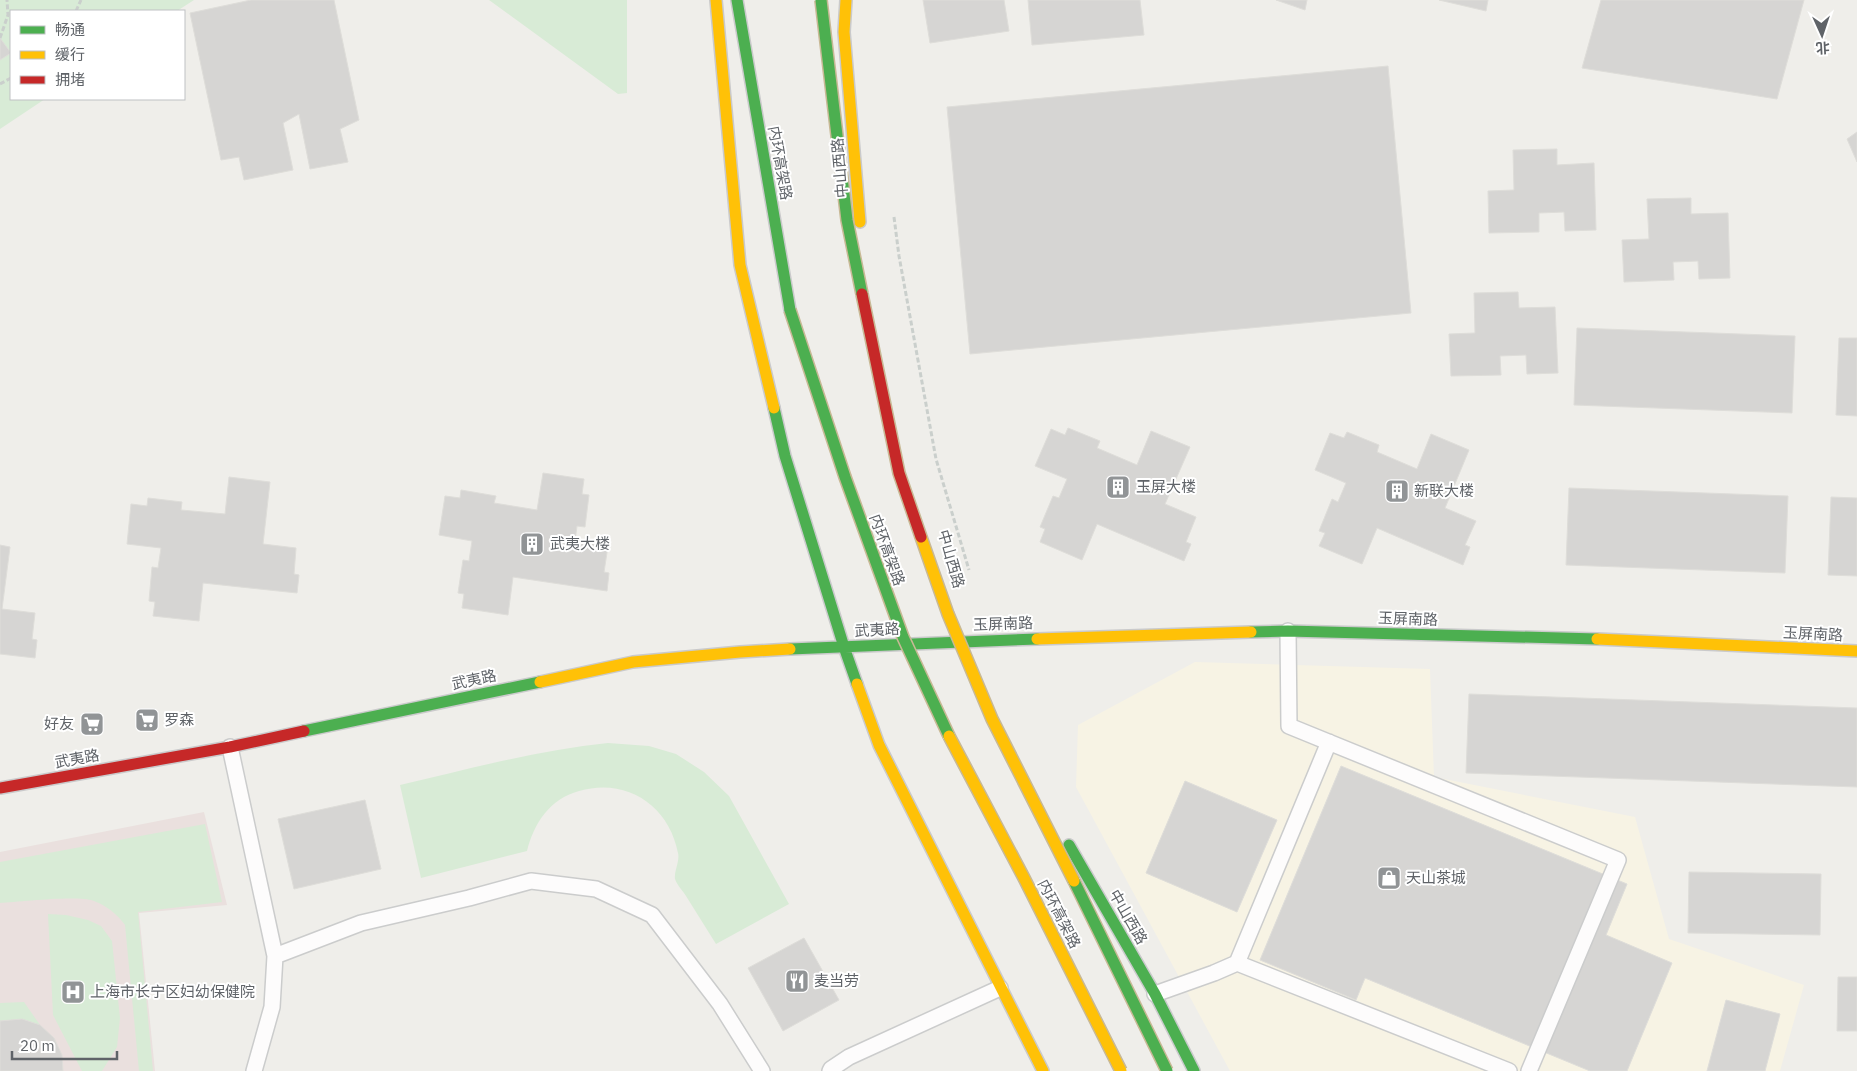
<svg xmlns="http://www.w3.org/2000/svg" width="1857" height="1071" font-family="'IBM Plex Sans','Noto Sans SC',sans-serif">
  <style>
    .commercial { fill: #f7f3e4 }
    .medical { fill: #eae0de }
    .green { fill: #d8ebd6 }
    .building { fill: #d6d5d3; stroke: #deddd9 }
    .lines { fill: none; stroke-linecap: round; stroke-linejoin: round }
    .lane-casing { stroke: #cbcccc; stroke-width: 18 }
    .fast-casing { stroke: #cacacb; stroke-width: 14 }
    .slow-casing { stroke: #cacacb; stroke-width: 14 }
    .jam-casing { stroke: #cacacb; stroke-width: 14 }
    .path { stroke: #cacfcc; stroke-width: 3; stroke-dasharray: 5 2.5; stroke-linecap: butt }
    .lane { stroke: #fdfcfc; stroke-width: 15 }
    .fast { stroke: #4caf50; stroke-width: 11 }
    .slow { stroke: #ffc107; stroke-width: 11 }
    .jam { stroke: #c62828; stroke-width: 11 }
    .fast-bridge-casing { stroke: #c8b996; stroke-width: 14; stroke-linecap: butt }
    .slow-bridge-casing { stroke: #c8b996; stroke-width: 14; stroke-linecap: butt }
    .jam-bridge-casing { stroke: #c8b996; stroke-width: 14; stroke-linecap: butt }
    .fast-bridge { stroke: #4caf50; stroke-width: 11 }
    .slow-bridge { stroke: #ffc107; stroke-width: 11 }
    .jam-bridge { stroke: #c62828; stroke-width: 11 }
    .labels { text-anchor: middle; stroke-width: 4; stroke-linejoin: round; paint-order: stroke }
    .street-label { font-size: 15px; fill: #5f6368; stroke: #fff }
    .poi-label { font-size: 15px; fill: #5f6368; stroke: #fff; text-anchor: start }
  </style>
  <rect width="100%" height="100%" fill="#efeeea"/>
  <!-- commercial -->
  <path class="commercial" d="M1195,662L1430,669L1434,777L1635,817L1669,939L1804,985L1780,1071H1230L1076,787L1078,725Z"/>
  <!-- medical -->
  <path class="medical" d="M204,812L227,905L139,913L155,1071H0V852Z"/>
  <!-- green -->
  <path class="green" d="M0,0H194L177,11H11V99H45L0,129Z
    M489,0H627V93L618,94Z
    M608,743L649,746L676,754L704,772L729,796L789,904L716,944C706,928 696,912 686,896C683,891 677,885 675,879C674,871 680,861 678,853C669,805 626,777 579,791C550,799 534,823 527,851L421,878L400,785C469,769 538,750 608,743Z
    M205,824L222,902L138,912L153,1071H139L125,925C117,914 107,906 94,901C76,895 21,902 0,903V862Z
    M48,914L66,915L88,920L101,926L112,941L120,1018L117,1047L102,1071H82L53,1015Z
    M24,1002L40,1025L22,1019L0,1021V1003Z"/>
  <!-- building -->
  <path class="building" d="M251,0H334L359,120L340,129L348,162L310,169L299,114L283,123L293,170L244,180L239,157L221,160L190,13Z
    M923,0H1004L1009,31L930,43Z
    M1028,0H1140L1144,35L1032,45Z
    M1276,0H1307L1305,10Z
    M1439,0H1488L1486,11Z
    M1601,0H1804L1777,99L1582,68Z
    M0,38L11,53L0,60Z
    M1388,66L1411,313L970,354L947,107Z
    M1857,132V162L1847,139Z
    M1557,149V165L1594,163L1596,230L1565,231L1564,212L1539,213V232L1489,233L1488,191L1514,190L1513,150Z
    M1691,198V214L1728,213L1730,278L1699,279L1698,261L1673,262L1674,280L1624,282L1622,240L1649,239L1647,199Z
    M1518,292L1519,308L1555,307L1558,373L1527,374L1526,355L1500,356L1501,375L1451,376L1449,334L1475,333L1474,293Z
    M1577,328L1795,336L1792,413L1574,405Z
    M1839,338H1857V416L1836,415Z
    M1068,428L1100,441L1097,448L1137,465L1151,431L1190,447L1165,504L1196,517L1186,542L1191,544L1184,561L1097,524L1082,560L1040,542L1045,529L1040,527L1053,496L1059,498L1067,479L1035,466L1051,429L1065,435Z
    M1347,432L1379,445L1377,452L1417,469L1431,434L1469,450L1445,508L1476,521L1465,545L1470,547L1463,565L1377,528L1362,564L1319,546L1325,533L1319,531L1332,499L1338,502L1346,483L1315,470L1330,433L1344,438Z
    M543,473L584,479L582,494L589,495L585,527L577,526L575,541L608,546L604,572L609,573L607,591L513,577L508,615L462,608L464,594L458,593L463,560L469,561L472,541L439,535L445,496L460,498L461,490L496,496L494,503L537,510Z
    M229,477L270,482L263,544L296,548L294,574L299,575L297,593L203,583L199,621L153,616L155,602L149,601L152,567L158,568L161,548L127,544L131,504L147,506L148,498L182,502L181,510L225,514Z
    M1569,488L1788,496L1785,573L1566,565Z
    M1831,497L1857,498V576L1828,575Z
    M0,545L10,547L2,609L35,613L32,639L37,640L35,658L0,654Z
    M1469,694L1857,708V787L1466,773Z
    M1341,766L1627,884L1606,935L1672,963L1627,1071H1590L1365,978L1356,1000L1260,960Z
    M1185,781L1277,820L1237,912L1146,873Z
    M365,800L381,869L294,889L278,819Z
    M1689,872L1821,874L1820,935L1688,933Z
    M804,938L839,1000L783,1031L748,968Z
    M1838,977H1857V1031H1837Z
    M1726,1000L1780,1014L1765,1071H1707Z
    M22,1019L40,1025L54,1038L62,1055L63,1071H0V1021Z"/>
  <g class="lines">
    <!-- lane casing -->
    <g class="lane-casing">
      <path id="lane" d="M1288,631L1289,726L1618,860L1529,1071
        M230,747L275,956L272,1007L254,1071
        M275,956L361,923L469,898L531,881L596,889L652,915L720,1004L762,1071
        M1237,963L1329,742
        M1155,994L1214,973L1237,963L1509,1071
        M830,1071L831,1069L849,1057L1000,988"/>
    </g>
    <!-- fast casing -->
    <g class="fast-casing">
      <path id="fast" d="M737,0L790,310
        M774,408L785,456L844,647L857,684
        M1251,632L1288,631L1597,639
        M790,649L1037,639
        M304,731L540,682
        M1069,845L1155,994L1194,1071"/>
    </g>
    <!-- slow casing -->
    <g class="slow-casing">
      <path id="slow" d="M716,0L740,265L774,408
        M846,0L844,32L860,222
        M1037,639L1251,632
        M1597,639L1857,651
        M540,682L633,662L740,652L790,649
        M857,684L879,745L1043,1071"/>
    </g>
    <!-- jam casing -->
    <g class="jam-casing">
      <path id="jam" d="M0,788L230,747L304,731"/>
    </g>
    <!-- path -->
    <path class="path" d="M76,11L81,0
      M0,38L8,15L7,0
      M0,84L11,78
      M894,217L899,256L936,459L969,570"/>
    <!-- lane -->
    <use href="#lane" class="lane"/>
    <!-- fast -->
    <use href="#fast" class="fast"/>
    <!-- slow -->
    <use href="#slow" class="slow"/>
    <!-- jam -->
    <use href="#jam" class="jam"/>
    <!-- fast-bridge casing -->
    <g class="fast-bridge-casing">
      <path id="fast-bridge" d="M821,0L847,220L862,294
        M790,310L845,477L903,637L949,736
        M1074,881L1167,1071"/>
    </g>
    <!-- slow-bridge casing -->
    <g class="slow-bridge-casing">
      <path id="slow-bridge" d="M921,537L948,614L992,719L1074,881
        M949,736L1024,878L1121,1071"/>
    </g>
    <!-- jam-bridge casing -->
    <g class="jam-bridge-casing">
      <path id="jam-bridge" d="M862,294L899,473L921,537"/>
    </g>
    <!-- fast-bridge -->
    <use href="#fast-bridge" class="fast-bridge"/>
    <!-- slow-bridge -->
    <use href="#slow-bridge" class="slow-bridge"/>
    <!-- jam-bridge -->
    <use href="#jam-bridge" class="jam-bridge"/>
  </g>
  <!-- icons -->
  <defs>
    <g id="building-square" transform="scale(1.25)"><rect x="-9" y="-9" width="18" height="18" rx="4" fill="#919496" stroke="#fff"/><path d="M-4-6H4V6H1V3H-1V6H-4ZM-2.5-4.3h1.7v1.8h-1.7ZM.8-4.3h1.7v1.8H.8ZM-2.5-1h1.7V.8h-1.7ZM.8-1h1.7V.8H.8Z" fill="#fff"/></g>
    <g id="supermarket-square" transform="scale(1.25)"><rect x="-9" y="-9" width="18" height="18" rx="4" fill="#919496" stroke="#fff"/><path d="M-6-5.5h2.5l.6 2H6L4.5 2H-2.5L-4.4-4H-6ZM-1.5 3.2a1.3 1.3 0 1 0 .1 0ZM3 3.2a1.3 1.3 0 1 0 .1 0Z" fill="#fff"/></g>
    <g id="shop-square" transform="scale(1.25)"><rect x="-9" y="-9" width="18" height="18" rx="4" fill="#919496" stroke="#fff"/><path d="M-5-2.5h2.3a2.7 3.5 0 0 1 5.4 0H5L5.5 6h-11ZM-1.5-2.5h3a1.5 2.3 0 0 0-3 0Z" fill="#fff"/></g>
    <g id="restaurant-square" transform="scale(1.25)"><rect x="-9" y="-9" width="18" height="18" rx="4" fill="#919496" stroke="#fff"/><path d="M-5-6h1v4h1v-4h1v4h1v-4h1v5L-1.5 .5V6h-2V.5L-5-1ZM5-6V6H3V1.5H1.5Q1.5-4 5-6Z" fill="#fff"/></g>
    <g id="hospital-square" transform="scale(1.25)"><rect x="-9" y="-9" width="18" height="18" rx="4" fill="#919496" stroke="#fff"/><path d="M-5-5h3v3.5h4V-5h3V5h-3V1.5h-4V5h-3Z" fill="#fff"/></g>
  </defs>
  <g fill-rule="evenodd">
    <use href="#building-square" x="1118" y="487"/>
    <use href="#building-square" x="1397" y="491"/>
    <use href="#building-square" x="532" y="544"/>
    <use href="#supermarket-square" x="147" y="720"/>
    <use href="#supermarket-square" x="92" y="724"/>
    <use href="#shop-square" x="1389" y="878"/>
    <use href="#restaurant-square" x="797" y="981"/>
    <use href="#hospital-square" x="73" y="992"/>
  </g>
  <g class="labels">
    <!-- street labels -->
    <g class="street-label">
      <text transform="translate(780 163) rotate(80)" y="5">内环高架路</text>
      <text transform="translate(840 168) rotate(-95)" y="5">中山西路</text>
      <text transform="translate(887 550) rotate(70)" y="5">内环高架路</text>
      <text transform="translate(951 559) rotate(74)" y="5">中山西路</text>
      <text transform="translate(1408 619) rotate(2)" y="5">玉屏南路</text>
      <text transform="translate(1003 624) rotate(-2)" y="5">玉屏南路</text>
      <text transform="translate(877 630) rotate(-3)" y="5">武夷路</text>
      <text transform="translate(1813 634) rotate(3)" y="5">玉屏南路</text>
      <text transform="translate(474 680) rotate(-12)" y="5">武夷路</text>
      <text transform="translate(77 759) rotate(-10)" y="5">武夷路</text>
      <text transform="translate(1059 914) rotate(63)" y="5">内环高架路</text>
      <text transform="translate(1128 917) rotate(60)" y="5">中山西路</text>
    </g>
    <!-- poi labels -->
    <g class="poi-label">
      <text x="1136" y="492">玉屏大楼</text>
      <text x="1414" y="496">新联大楼</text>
      <text x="550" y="549">武夷大楼</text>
      <text x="164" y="725">罗森</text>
      <text x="74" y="729" text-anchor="end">好友</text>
      <text x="1406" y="883">天山茶城</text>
      <text x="814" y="986">麦当劳</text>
      <text x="90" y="997">上海市长宁区妇幼保健院</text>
    </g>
  </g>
  <!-- legend -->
  <rect x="10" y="10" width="175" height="90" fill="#ffffff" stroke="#bfc1c3"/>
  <rect x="20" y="26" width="25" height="8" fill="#4caf50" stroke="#bfc1c3"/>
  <text x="55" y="35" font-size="15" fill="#5f6368">畅通</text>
  <rect x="20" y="51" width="25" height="8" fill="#ffc107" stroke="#bfc1c3"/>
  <text x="55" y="60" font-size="15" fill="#5f6368">缓行</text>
  <rect x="20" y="76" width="25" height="8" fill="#c62828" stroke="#bfc1c3"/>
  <text x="55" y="85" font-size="15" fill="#5f6368">拥堵</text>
  <!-- north arrow -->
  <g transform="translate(1822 35) rotate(177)" stroke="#ffffff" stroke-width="4" paint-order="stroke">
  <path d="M0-4L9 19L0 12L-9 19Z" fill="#5f6368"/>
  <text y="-8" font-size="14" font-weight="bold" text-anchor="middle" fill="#5f6368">北</text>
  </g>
  <!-- scale -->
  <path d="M12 1051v8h105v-8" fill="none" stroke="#5f6368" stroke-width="2.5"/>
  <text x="20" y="1051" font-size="15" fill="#5f6368" stroke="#ffffff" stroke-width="4" paint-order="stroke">20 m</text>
</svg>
